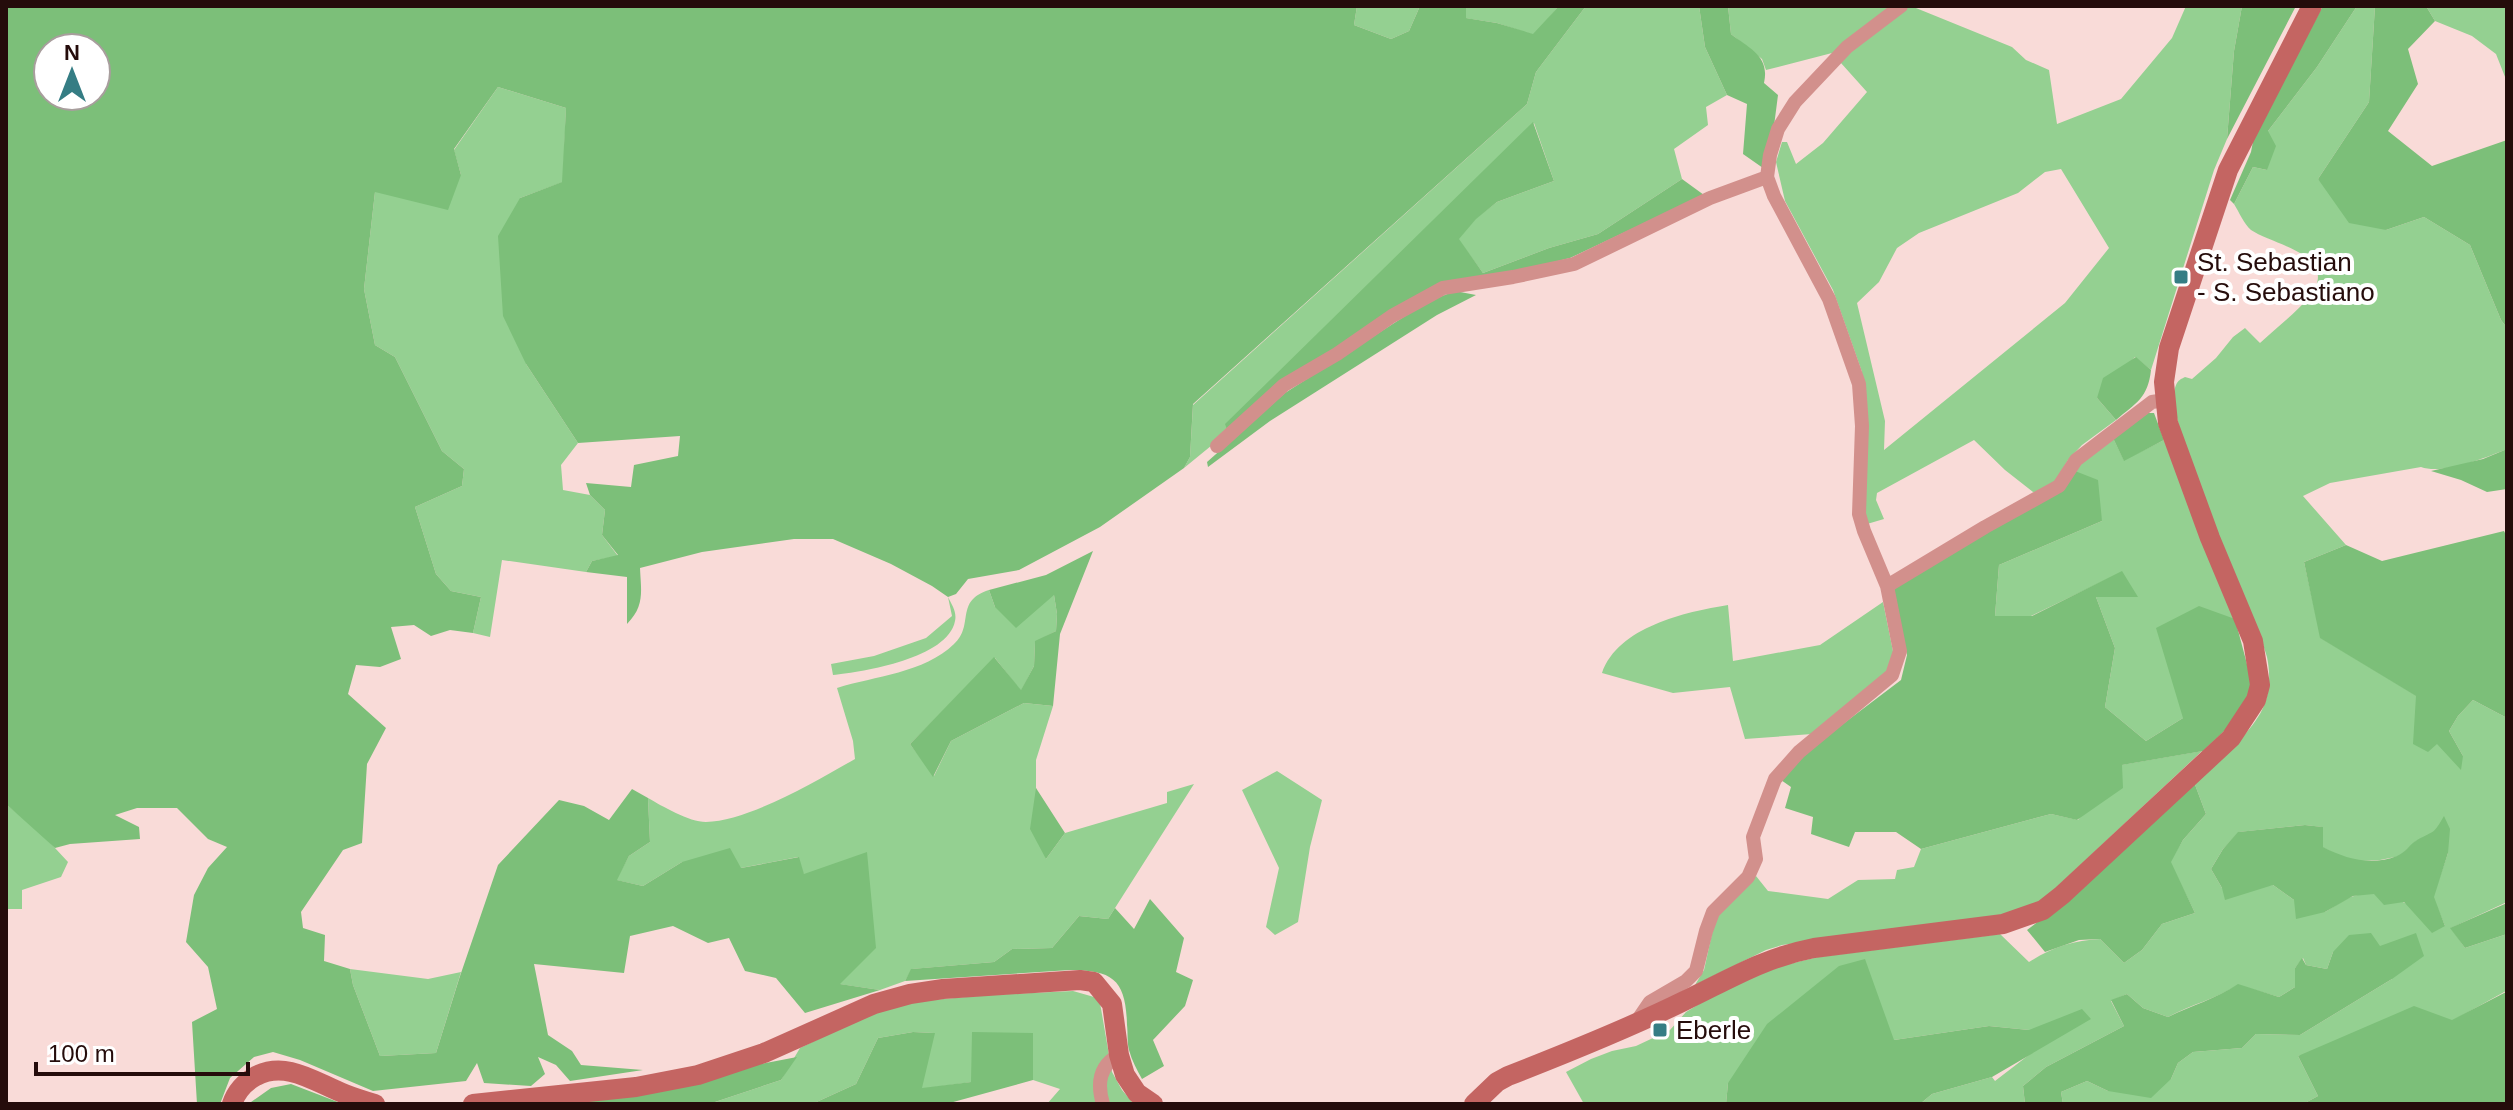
<svg xmlns="http://www.w3.org/2000/svg" width="2513" height="1110" font-family="Helvetica,sans-serif">
  <style>
    .green { fill: #94d091; fill-rule: evenodd }
    .forest { fill: #7cbf79; fill-rule: evenodd }
    .lines { fill: none; stroke-linecap: round; stroke-linejoin: round }
    .street { stroke: #d2908c; stroke-width: 14 }
    .secondary { stroke: #c46562; stroke-width: 20 }
    .poi-dot { fill: #357d84; stroke: #fff; stroke-width: 3 }
    .labels { text-anchor: middle; stroke-width: 8; stroke-linejoin: round; paint-order: stroke }
    .poi-label { font-size: 26px; fill: #250c0b; stroke: #fff; text-anchor: start }
  </style>
  <rect width="100%" height="100%" fill="#f9dbd8"/>
  <!-- green -->
  <path class="green" d="M1357,6H1420L1409,31L1391,39L1354,25Z
    M1466,6H1559L1534,35L1497,23L1465,18Z
    M1586,6H1699L1705,47L1727,95L1706,107L1708,125L1674,149L1682,179L1598,234L1549,248L1483,273L1458,239L1476,218L1497,202L1554,181L1534,123L1228,432L1184,468L1190,457L1193,405L1527,104L1536,72Z
    M1728,6H1911L2012,47L2026,60L2049,70L2057,124L2121,99L2172,38L2186,6H2242L2234,51L2227,139L2214,170L2151,370L2135,357L2097,398L2116,420L2082,445L2068,460L2055,482L2037,495L2005,470L1974,440L1877,493L1876,500L1884,519L1867,524L1864,512L1862,372L1833,290L1785,201L1776,162L1782,142H1787L1796,164L1823,143L1867,92L1832,53L1766,70L1762,59L1731,34ZM2061,169L2109,248L2065,303L1884,450L1885,421L1857,303L1879,282L1897,248L1919,233L2018,193L2045,172Z
    M2357,6H2375L2369,102L2318,179L2386,230L2424,217L2470,245L2501,320L2507,328V449C2485,458 2443,475 2421,467L2330,483L2303,496L2346,545L2304,562L2321,638L2417,696L2437,743L2463,756L2449,731L2458,716L2473,700L2507,718V902L2451,928L2465,948L2507,934L2506,991L2452,1021L2298,1056L2318,1096L2303,1104H2063L2061,1092L2087,1081L2108,1091L2171,1079L2178,1063L2193,1052L2242,1048L2256,1034L2300,1035L2392,979L2380,946L2333,952L2327,969L2306,965L2303,958L2295,968V987L2279,997L2238,985C2216,999 2192,1004 2168,1017L2143,1008L2127,994L2111,1001L2124,1026L2046,1067L2023,1086L2025,1104H1920L1932,1094L1992,1077L1995,1081L2034,1051L2029,1030L1989,1026L1894,1040L1728,1083L1726,1104H1584L1566,1072L1591,1059L1612,1051L1636,1046L1670,1030L1686,1012L1709,998L1749,978L1785,965L1818,957L2000,934L2029,962C2051,948 2074,940 2100,939L2124,963L2142,950L2162,924L2195,913L2170,862L2183,840L2206,814L2194,782C2217,760 2257,731 2266,700C2270,686 2270,671 2267,657C2254,609 2160,420 2176,385C2178,380 2181,379 2185,377L2192,379L2216,358L2233,337L2245,328L2260,343C2276,328 2296,313 2310,296C2341,255 2273,245 2251,230C2244,224 2239,212 2234,204L2253,167L2267,170L2268,131L2317,67ZM2305,825L2322,827V847L2341,857L2360,861L2380,860L2400,856L2416,841L2433,834L2448,853L2433,897L2445,926C2418,910 2386,886 2354,896C2344,899 2334,907 2325,912L2294,900L2273,885L2222,888L2211,869L2223,849L2239,832Z
    M2426,6H2507V82L2496,54L2472,36L2435,21Z
    M498,87L566,108L563,182L520,198L526,364L578,443L561,465L563,490L590,495L605,510L602,535L618,556L592,561L586,572L502,560L490,637L473,633L481,597L451,591L436,574L415,507L462,486L464,469L442,451L395,357L375,345L364,289L375,192L461,175L454,150Z
    M2113,438L2124,460L2164,440L2235,619L2183,718L2146,741L2105,707L2115,648L2096,597L2122,572L2031,616H1995L1999,565L2102,521L2075,471L2078,465Z
    M989,590L995,607L1054,595L1057,614L1056,631L1035,642L1034,666L1021,691L995,658L910,744L934,776L951,741L1024,703L1053,706L1036,760V788L1046,859L1065,833L1167,803V792L1194,784L1108,919L1079,916L1052,948L1012,949L994,962L912,969L905,981L880,990L839,984L798,857L741,868L682,862L643,886L616,880L629,856L650,842L648,798C662,806 689,822 706,822C749,821 816,781 855,759L853,741L837,688C875,676 924,673 954,644C975,625 954,601 989,590Z
    M948,597C952,605 957,612 955,621C948,658 864,672 833,675L831,664L874,656L926,638L952,616Z
    M1883,602L1894,656L1887,674L1812,734L1745,739L1730,687L1673,693L1602,673C1618,627 1685,612 1728,605L1733,661L1820,645Z
    M2202,751L2044,899L2011,915L1782,945L1766,950L1695,985L1704,970L1713,929L1718,915L1756,876L1768,891L1828,899L1858,880L1895,879L1897,870L1914,867L1921,849L2051,814L2078,820L2121,765Z
    M1277,771L1322,800L1310,847L1298,922L1275,935L1266,927L1279,868L1242,790Z
    M6,804L42,834L68,862L61,877L22,890V909H6Z
    M350,969L428,979L461,972L436,1053L380,1056L353,985Z
    M1073,991L1094,997L1100,1003L1112,1072L1122,1090L1134,1104H1047L1060,1089L1033,1080V1034L972,1082L921,1089L934,1033L913,1032L878,1038L856,1084L812,1104H709L781,1080L800,1048L872,1013L909,1002L989,995Z"/>
  <!-- forest -->
  <path class="forest" d="M6,6H1357L1354,25L1391,39L1409,31L1420,6H1466V18L1497,23L1533,34L1559,6H1586L1536,72L1527,104L1193,404L1190,457L1184,468L1100,527L1019,570L968,579L956,594L948,597L932,586L891,564L833,539H794L702,552L640,568C641,591 645,606 627,624V577L586,572L592,561L618,555L602,535L605,510L590,495L586,483L631,487L634,465L678,456L680,436L578,443L526,364L503,316L498,236L520,198L562,182L566,108L498,87L454,149L461,175L448,210L375,192L364,289L375,345L395,357L442,451L464,469L462,486L415,507L436,574L451,591L481,597L473,633L450,630L431,636L414,625L391,627L401,659L380,667L356,665L348,694L386,728L367,764L362,843L343,850L301,912L303,928L325,935L324,961L350,969L353,985L380,1056L436,1053L459,979L498,865L559,800L584,806L609,820L632,789L648,798L650,842L629,856L617,880L643,886L682,862L730,848L741,868L799,857L804,874L867,852L876,948L840,984L880,990L805,1013L776,978L745,971L729,938L708,943L673,926L630,936L624,973L534,964L548,1035L572,1051L581,1065L643,1070L570,1081L556,1065L538,1057L545,1074L531,1086L484,1083L477,1063L466,1081L373,1091L300,1060L273,1052L254,1057L230,1078L220,1104H197L192,1022L217,1009L208,967L186,942L194,895L208,868L227,847L208,839L177,808H137L115,815L139,827L140,839L70,844L55,848L6,804ZM48,48H96V96H48Z
    M1699,6H1728L1731,34C1750,49 1770,56 1764,83L1778,95L1774,126L1763,168L1743,154L1747,104L1727,95L1705,47Z
    M2242,6H2296L2227,139L2234,51Z
    M2323,6H2357L2317,67L2268,131L2276,146L2267,170L2253,167L2234,204L2230,200L2251,152L2255,131Z
    M2375,6H2426L2435,21L2408,49L2418,84L2388,131L2432,166L2507,140V328L2501,320L2470,245L2424,217L2386,230L2349,223L2318,179L2369,102Z
    M1533,122L1554,181L1497,202L1476,219L1459,239L1483,273L1549,248L1598,234L1682,179L1704,195L1570,258L1510,273L1441,284L1228,432L1225,424Z
    M1455,291L1476,295L1437,315L1270,421L1208,467L1207,462L1285,393L1427,302Z
    M2136,357L2151,370C2148,398 2136,403 2116,420L2097,398L2103,378Z
    M2146,413H2154L2164,440L2124,461L2113,438Z
    M2507,449V489L2487,492L2461,480L2431,471L2483,459Z
    M2075,471L2098,480L2102,521L1999,565L1995,616H2032L2122,571L2138,597H2096L2115,648L2105,707L2146,741L2183,718L2156,628L2199,606L2235,619L2252,683L2241,715L2203,751L2122,765L2123,788L2077,820L2051,814L1921,849L1896,832H1855L1849,847L1811,834L1813,817L1785,808L1791,787L1781,780L1802,755L1901,680L1907,655L1894,589Z
    M2504,531L2507,537V718L2473,700L2458,716L2449,731L2463,756L2461,770L2437,744L2428,752L2413,744L2416,696L2320,638L2304,562L2346,545L2382,561Z
    M1093,551L1060,634L1053,706L1024,703L951,741L933,777L910,744L994,657L1021,690L1034,666L1035,641L1056,631L1057,614L1054,595L1016,628L995,607L989,590L1046,575Z
    M2194,782L2206,814L2183,840L2171,862L2195,913L2162,924L2142,950L2124,963L2100,939L2079,940L2045,952L2027,930L2048,914Z
    M1036,788L1065,833L1046,859L1030,829Z
    M2444,816L2450,829L2448,853L2434,897L2445,926L2432,933L2404,902L2384,905L2374,894L2353,896L2325,912L2296,919L2294,900L2273,885L2225,900L2222,888L2211,869L2223,849L2238,832L2305,825L2323,827V847C2346,859 2371,866 2397,856C2405,853 2410,844 2417,840C2435,830 2433,835 2444,816Z
    M1150,899L1184,938L1176,972L1193,980L1185,1006L1153,1040L1164,1066L1142,1079C1137,1070 1132,1061 1129,1050C1127,1042 1128,1033 1127,1025C1126,981 1114,970 1070,970L905,981L911,969L994,962L1012,949L1052,948L1079,916L1108,919L1115,908L1134,929Z
    M2507,903V934L2465,948L2450,928Z
    M2371,933L2380,946L2416,933L2424,956L2392,979L2300,1035L2256,1034L2242,1048L2193,1052L2178,1063L2171,1079L2151,1098L2108,1091L2087,1081L2061,1092L2063,1104H2025L2023,1086L2046,1067L2124,1026L2111,1000L2127,994L2143,1008L2168,1017C2192,1005 2216,999 2238,984L2279,997L2295,987V968L2302,958L2306,965L2327,969L2333,952L2349,935Z
    M1865,959L1894,1040L1989,1026L2029,1030L2082,1009L2091,1019L1992,1077L1932,1094L1920,1104H1726L1728,1083L1767,1024L1839,966Z
    M2507,981V1104H2303L2318,1096L2298,1056L2414,1006L2452,1020L2506,992Z
    M913,1032L935,1033L922,1088L971,1082L972,1032L1033,1033V1080L946,1104H812L856,1084L878,1038Z
    M797,1057L781,1080L709,1104H550Z
    M291,1084L343,1104L251,1102L271,1088Z"/>
  <g class="lines">
    <!-- street -->
    <path class="street" d="M1217,446L1284,385L1337,354L1392,316L1443,288L1513,277L1574,264L1710,198L1767,177
      M1887,586L1985,527L2059,486L2076,460L2152,402L2165,400
      M1637,1021L1650,1002L1686,981L1696,971L1706,931L1713,912L1748,877L1756,859L1753,837L1775,779L1799,752L1892,675L1900,651L1887,586L1864,531L1859,514L1862,426L1859,384L1829,299L1774,196L1767,177L1770,155L1778,129L1795,102L1847,47L1901,6
      M1103,1104C1097,1084 1099,1066 1119,1055"/>
    <!-- secondary -->
    <path class="secondary" d="M232,1104C236,1092 245,1082 256,1076C287,1060 316,1083 345,1094C355,1098 365,1101 375,1104
      M473,1104L636,1087L698,1075L764,1053L874,1004L910,994L943,989L1080,980L1094,982L1112,1004L1119,1055L1125,1075L1137,1093L1153,1104
      M1474,1104L1497,1082L1508,1076C1567,1053 1627,1029 1684,1001C1730,979 1763,958 1814,948L2003,924L2043,910L2062,895L2231,738L2256,700L2260,685L2253,641L2210,538L2168,423L2164,382L2169,348L2228,170L2312,6"/>
  </g>
  <!-- markers -->
  <g class="poi-dot">
    <rect x="2173" y="269" width="16" height="16" rx="4"/>
    <rect x="1652" y="1022" width="16" height="16" rx="4"/>
  </g>
  <g class="labels">
    <!-- poi labels -->
    <g class="poi-label">
      <text x="2197" y="271">St. Sebastian<tspan x="2197" dy="30">- S. Sebastiano</tspan></text>
      <text x="1676" y="1039">Eberle</text>
    </g>
  </g>
  <!-- border -->
  <rect width="2513" height="1110" fill="none" stroke="#250c0b" stroke-width="16"/>
  <!-- north arrow -->
  <g transform="translate(72 72)"><circle r="38" fill="#ffffff" stroke="#a89e9d" stroke-width="2"/>
  <path d="M0-6L14 30L0 20L-14 30Z" fill="#357d84"/>
  <text y="-12" font-size="22" font-weight="bold" text-anchor="middle" fill="#250c0b">N</text>
  </g>
  <!-- scale -->
  <path d="M36 1062v12h212v-12" fill="none" stroke="#250c0b" stroke-width="4"/>
  <text x="48" y="1062" font-size="24" fill="#250c0b" stroke="#ffffff" stroke-width="6" paint-order="stroke">100 m</text>
</svg>
